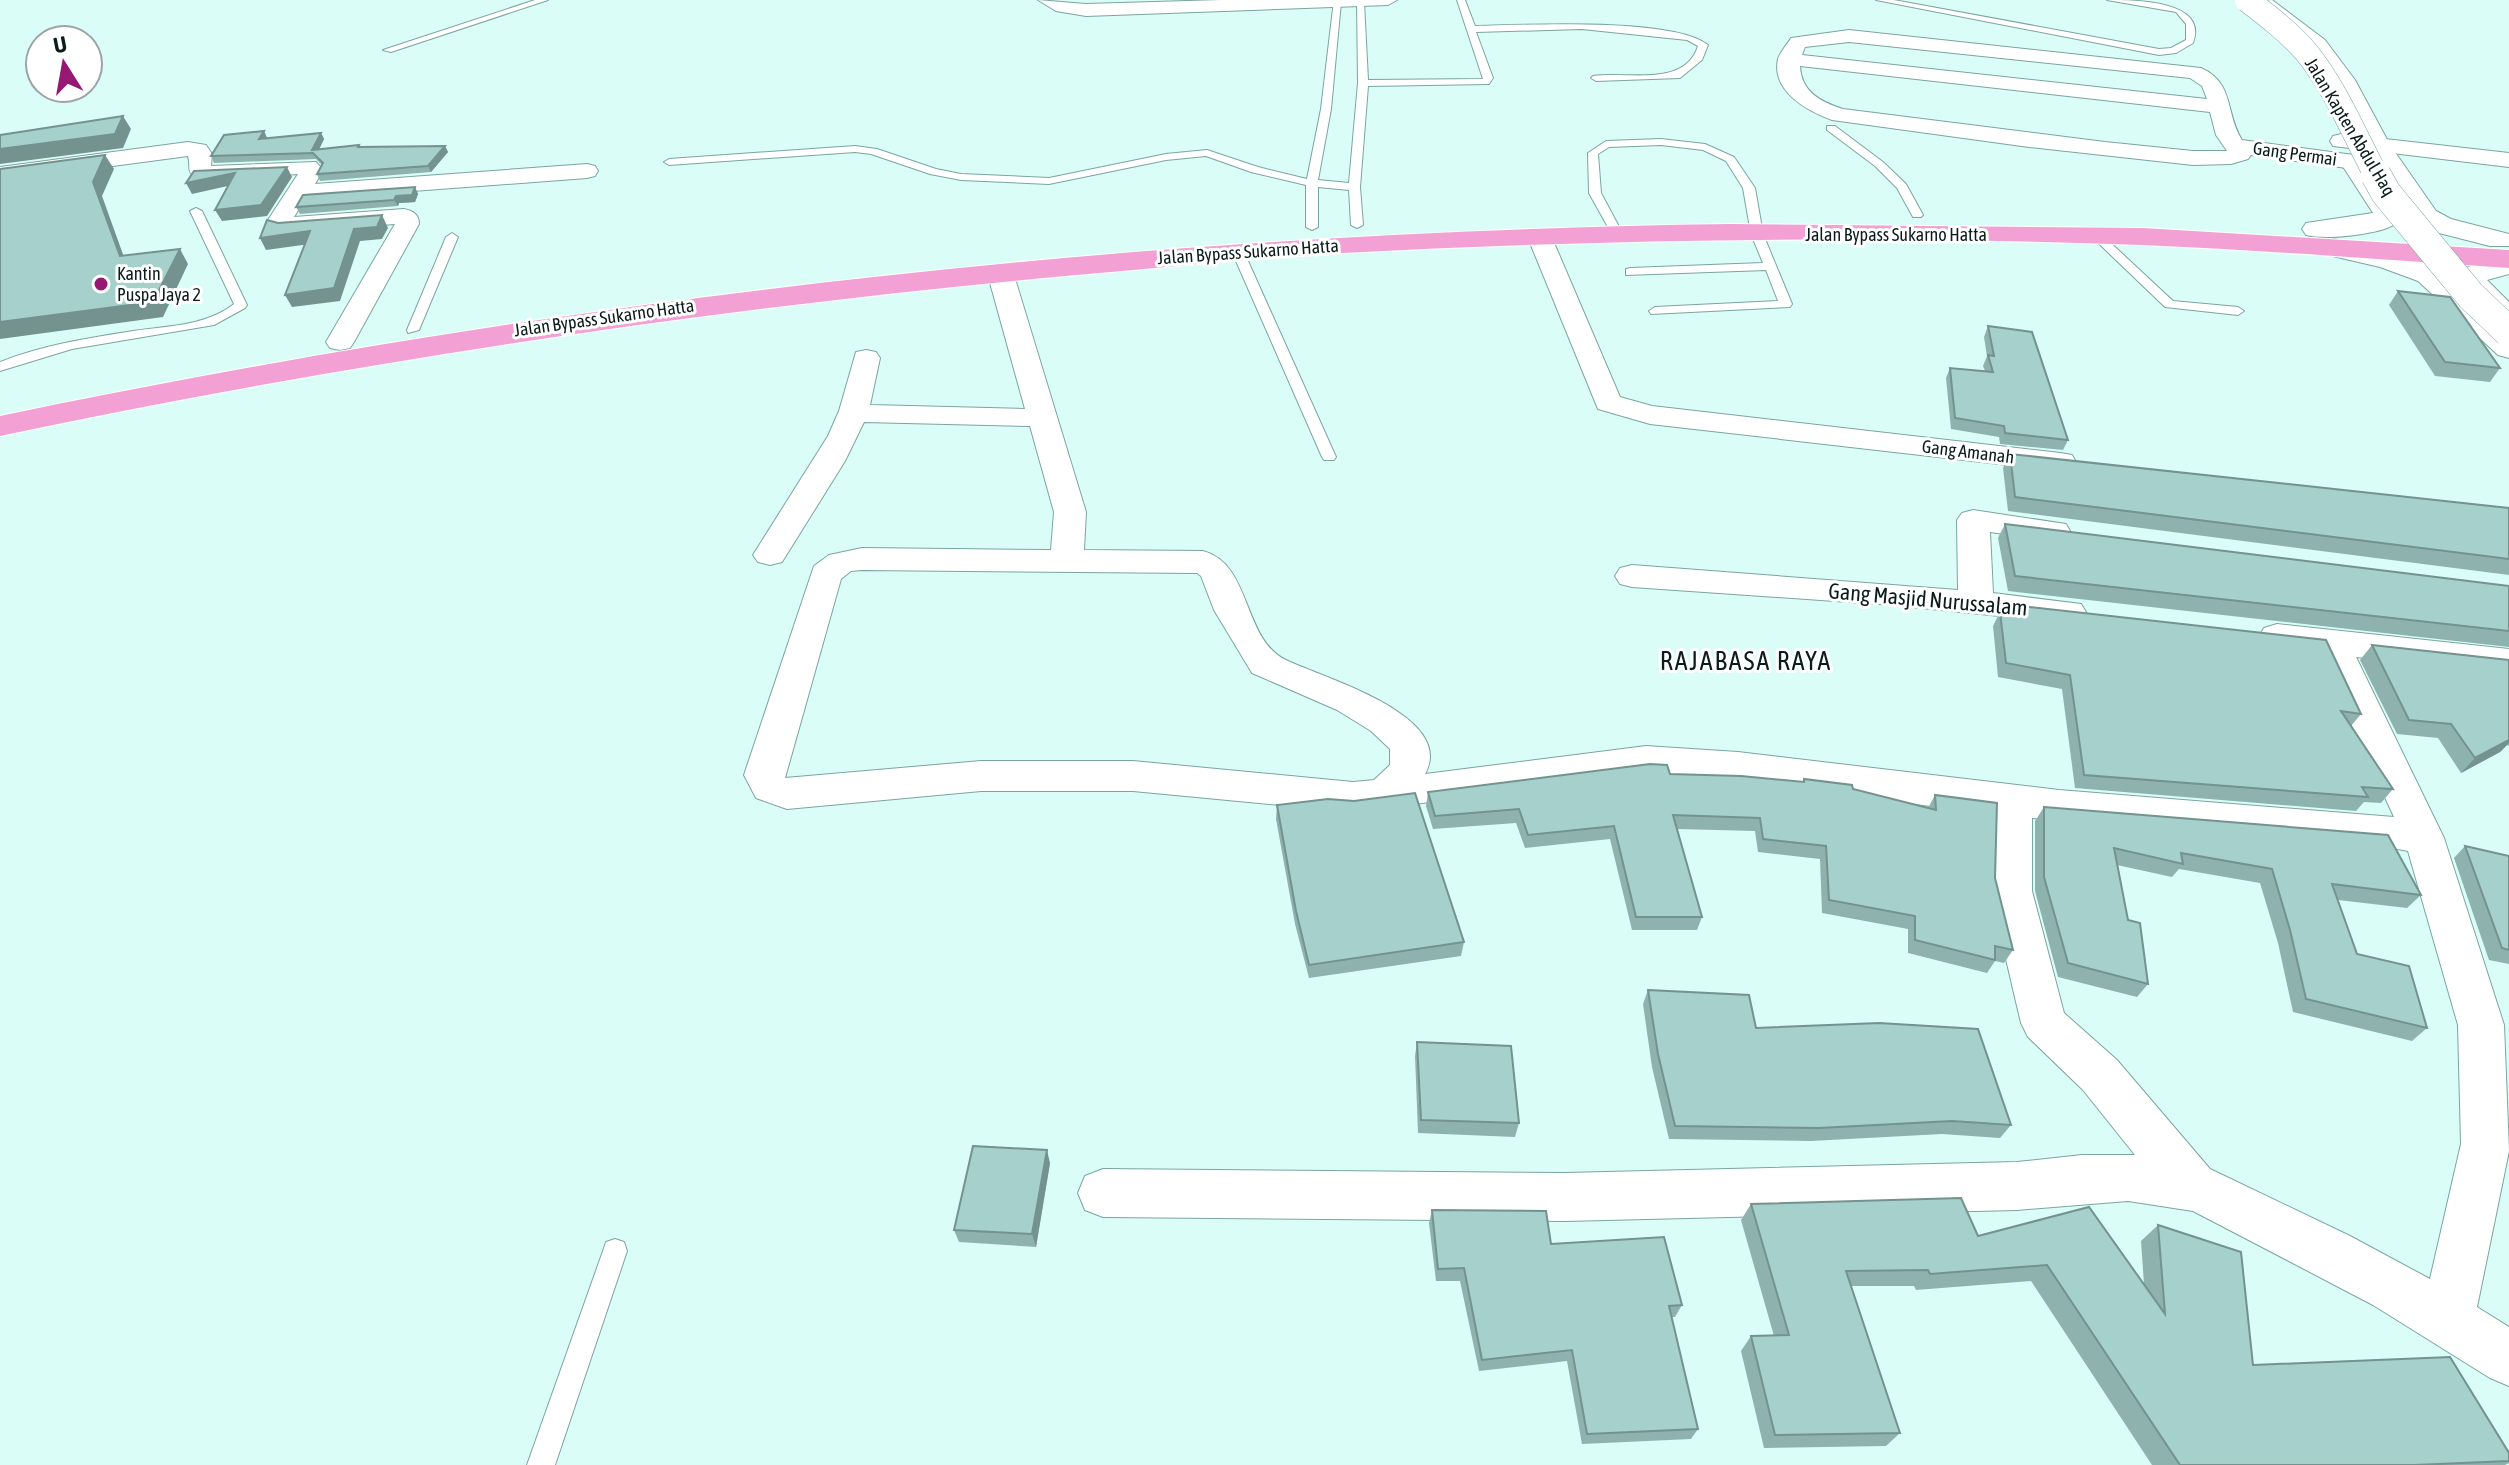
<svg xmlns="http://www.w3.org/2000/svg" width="2509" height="1465" font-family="'Asap Condensed',sans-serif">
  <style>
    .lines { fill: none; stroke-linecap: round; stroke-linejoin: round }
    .service-casing { stroke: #7ba59f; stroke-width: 2 }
    .minor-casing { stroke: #7ba59f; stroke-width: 2 }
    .tertiary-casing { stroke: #7ba59f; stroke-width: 2 }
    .trunk-casing { stroke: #fff; stroke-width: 2 }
    .service { fill: #fff; fill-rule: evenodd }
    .minor { fill: #fff; fill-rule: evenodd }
    .tertiary { fill: #fff; fill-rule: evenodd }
    .trunk { fill: #f3a0d4; fill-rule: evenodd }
    .tertiary-bridge-far1-casing { stroke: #7ba59f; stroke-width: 25; stroke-linecap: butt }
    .tertiary-bridge-casing { stroke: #7ba59f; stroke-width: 31; stroke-linecap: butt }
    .tertiary-bridge-far1 { stroke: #fff; stroke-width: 24 }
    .tertiary-bridge { stroke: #fff; stroke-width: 30 }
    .wall { fill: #8eb3af }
    .shaded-wall { fill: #74928e }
    .building { fill: #a5d0cb; stroke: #74928e; stroke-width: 2 }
    .poi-dot { fill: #961872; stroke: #fff; stroke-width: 3 }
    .labels { text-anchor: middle; stroke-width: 6; stroke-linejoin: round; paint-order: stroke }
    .far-street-label { font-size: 18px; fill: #0b1c1a; stroke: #fff }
    .far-poi-label { font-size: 18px; fill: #0b1c1a; stroke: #fff; text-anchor: start }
    .street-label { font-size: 22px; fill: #0b1c1a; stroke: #fff }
    .quarter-label { font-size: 26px; letter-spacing: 2px; fill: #0b1c1a; stroke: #fff }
  </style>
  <rect width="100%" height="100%" fill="#dafdf8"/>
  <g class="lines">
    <!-- service casing -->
    <g class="service-casing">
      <path id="service" d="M535,0H548L391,52L383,50Z
        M1334,0L1341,2L1331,109L1318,180L1349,183L1358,83L1357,0L1364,2L1368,80L1483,79L1457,0H1465L1475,26C1522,25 1674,17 1708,45L1702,60L1680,78L1596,81L1591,78L1593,76C1627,71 1685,88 1698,46L1687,40L1582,29L1476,32L1493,78L1489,84L1368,86L1360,187L1363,225L1357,228L1351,225L1349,190L1318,187V227L1312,230L1306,227V185L1251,172L1206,156L1166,160L1049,184L961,180L930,174L871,154L855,152L669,165L664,162L669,159L855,146L877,149L936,169L961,174L1049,178L1166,154L1207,150L1258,167L1307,179L1321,109Z
        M1876,0H1894L2159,49L2171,48L2186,40V24L2176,12L2107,0C2135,0 2209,0 2193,43L2176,53L2159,55Z
        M1827,126H1835L1883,162L1906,184L1923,215L1921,217H1913L1897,188L1875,166L1827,130Z
        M1661,139L1705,144L1734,157L1755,188L1763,234L1792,304L1790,307L1651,314L1649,311L1655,307L1778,301L1766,270L1626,275V269L1630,268L1763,263L1751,234L1743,188L1726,161L1703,150L1661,145L1609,147L1598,154L1601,193L1624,236L1614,238L1589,193L1588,153L1606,141Z
        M196,208L202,211L247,305L245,308L214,325L72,349L0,371V362C43,345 88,338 133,331C167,326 206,326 234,304L190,211Z
        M452,233L458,237L419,330L408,333L407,330L446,237Z
        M2092,233H2100L2173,301L2238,307L2244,311L2238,315L2165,307L2092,237Z
        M1234,249L1244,252L1336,457L1334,460H1324L1322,457L1232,252Z
        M615,1239L624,1242L627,1251L555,1465H527L603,1251L606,1242Z"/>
    </g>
    <!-- minor casing -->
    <g class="minor-casing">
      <path id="minor" d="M1038,0L1086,4L1221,0H1397L1388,5L1086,16L1056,11Z
        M1849,30L2201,68C2235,83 2225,114 2242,140L2354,155L2362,157L2365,162L2362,167L2354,169L2251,155L2248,159L2231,164L2193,165L2029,147L1832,120C1807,111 1771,91 1778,59C1779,54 1788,43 1791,38ZM1849,42L2190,78L2202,86L2207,99L1802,55L1805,47ZM1800,66L2210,112L2216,135L2227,151H2193L2105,142L1843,109C1821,102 1801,92 1800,66Z
        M2341,134L2509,153V167L2333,146L2330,141L2333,136Z
        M188,142L206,145L212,154L211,166L316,162L323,170L315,184L587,164L595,166L598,171L595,176L587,178L305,199L294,217L404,209C413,211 419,214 419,224L354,342L350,348L340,350L330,348L326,342L395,224L284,232L269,228L266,223L298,174L205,180C183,174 192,170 188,156L0,181V167Z
        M1540,231L1549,233L1552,238L1620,397L1652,406L2061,453L2072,455L2076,462L2072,469L2061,471L1650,424L1598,409L1528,238L1531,233Z
        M1000,264L1009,267L1013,272L1086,512L1084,550L1203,551C1252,564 1242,639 1286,660C1320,677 1458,715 1425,774L1646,746L1738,752L2059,790L2394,817L2318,652L2264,644L2259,636L2264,628L2277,624L2509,649V673L2356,657L2444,838L2504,1025L2509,1151L2477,1307L2509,1327V1386L2490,1378L2373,1305L2193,1211L2128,1201L2017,1210L1565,1221L1103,1217L1085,1210L1078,1193L1085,1176L1103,1169L1565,1173L2017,1162L2082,1155H2135L2083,1090L2028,1037L2021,1023L1990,891L1992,814L1738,781L1646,774L1353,812L1133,791H981L787,809L756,798L744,775L814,566L829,555L862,548L1051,550L1054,512L1030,426L864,422L845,461L782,562L770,565L758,562L753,555L828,436L839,411L856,352L866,350L876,352L880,358L870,405L1025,409L987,272L991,267ZM862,570L1197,573L1201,576L1214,610L1252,673L1337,710L1371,731L1390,749V765L1374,780L1353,782L1133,761H981L785,778L841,579L851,571ZM2032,818L2382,846L2408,851L2458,1025L2461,1144L2430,1279L2350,1236L2210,1169L2117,1060L2064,1013L2032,891Z
        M1973,510L2066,524L2070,531L2066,538L2054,541L1990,532L1993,593L2081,604L2086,612L2081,620L2069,623L1892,605L1632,587L1620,584L1615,576L1620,568L1632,565L1958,590L1957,520L1962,513Z"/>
    </g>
    <!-- tertiary casing -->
    <g class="tertiary-casing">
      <path id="tertiary" d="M2272,0L2325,40L2355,80L2390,145L2436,211L2451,219L2509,234V246H2490L2431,231L2416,223L2364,145L2332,81L2309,50L2259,6L2262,1Z
        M2355,157L2364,159L2401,213C2400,216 2398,222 2395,224C2379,235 2324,240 2306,235L2302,229L2306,223L2373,213L2342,165L2346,159Z
        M2334,239C2378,249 2424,254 2458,285L2457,275L2461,269L2509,256V274L2487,280L2509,302V325L2501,324L2509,331V358L2498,355L2418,281L2380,267L2324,254L2320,248L2324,242Z"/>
    </g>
    <!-- trunk casing -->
    <g class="trunk-casing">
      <path id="trunk" d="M1730,224L2143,228L2509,250V268C2387,260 2264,250 2142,245C1876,235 1609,239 1343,253C1250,258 1158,268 1065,276C707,309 352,362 0,436V416C570,297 1148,232 1730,224Z"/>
    </g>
    <!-- service -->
    <use href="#service" class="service"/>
    <!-- minor -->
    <use href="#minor" class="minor"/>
    <!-- tertiary -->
    <use href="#tertiary" class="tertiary"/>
    <!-- trunk -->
    <use href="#trunk" class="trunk"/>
    <!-- tertiary-bridge-far1 casing -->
    <g class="tertiary-bridge-far1-casing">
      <path id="tertiary-bridge-far1" d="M2247,0C2268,16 2290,33 2307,53C2336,89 2355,136 2377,177"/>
    </g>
    <!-- tertiary-bridge casing -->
    <g class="tertiary-bridge-casing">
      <path id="tertiary-bridge" d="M2376,175L2386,193L2471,296L2509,332"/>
    </g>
    <!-- tertiary-bridge-far1 -->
    <use href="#tertiary-bridge-far1" class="tertiary-bridge-far1"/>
    <!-- tertiary-bridge -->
    <use href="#tertiary-bridge" class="tertiary-bridge"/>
  </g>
  <!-- wall -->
  <path class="wall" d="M264,131L267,138L321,133L324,139L319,149L359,145L360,147L445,146L448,152L431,172L320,181L317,174L322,165L316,159L214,163L211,156Z
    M415,187L418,194L415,202L399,203L398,206L300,214L296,207Z
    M2398,291L2500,368L2490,382L2435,376L2389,305Z
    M1988,326L2068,440L2063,450L2000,444L1999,437L1951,429L1946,378L1950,368L1985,371L1983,366L1987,356L1984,337Z
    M2010,454L2509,508V575L2008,511L2003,468Z
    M2005,524L2509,586V647L2008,591L1998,538Z
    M2020,606L2361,714L2351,726L2393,789L2381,803L2364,802L2356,811L2075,788L2062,689L1998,677L1993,626L2000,612L2015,615Z
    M2372,645L2509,660V746L2507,745L2500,752L2461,773L2438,738L2397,734L2360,660Z
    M1670,774L1803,782L1804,779L1853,789L1928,808L1935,795L1995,878L2013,950L2004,963L1995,961L1987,973L1908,953V929L1822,913L1820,859L1758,852L1755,831L1677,829L1702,917L1697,930H1632L1610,839L1525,848L1516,823L1433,829L1426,806L1428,792Z
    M1277,805L1464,942L1461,956L1309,978L1295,924L1276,819Z
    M2044,807L2421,895L2407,908L2338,900L2357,954L2427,1028L2412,1041L2293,1012L2278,943L2260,883L2179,869L2172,877L2117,865L2128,920L2148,984L2137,997L2058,977L2035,891V821Z
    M2465,846L2509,856V964L2489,960L2454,858Z
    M1648,990L1756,1028L2011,1125L2000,1138L1942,1134L1811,1141L1669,1139L1652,1067L1643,1004Z
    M1417,1042L1519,1123L1515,1137L1418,1133L1415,1056Z
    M1050,1163L1036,1247L959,1242L954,1230Z
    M1751,1204L1978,1236L2144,1284L2141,1241L2158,1225L2253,1365L2509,1453V1463L2505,1465H2152L2031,1281L1916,1290L1914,1286H1851L1900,1433L1886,1446L1764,1448L1741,1351L1751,1336H1774L1741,1220Z
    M1432,1210L1551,1244L1682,1305L1675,1317H1672L1698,1429L1691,1439L1582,1444L1567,1361L1479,1371L1460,1281H1436L1429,1223Z"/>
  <!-- shaded-wall -->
  <path class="shaded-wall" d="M123,116L131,129L123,148L0,164V149Z
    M264,131L267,138L259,139Z
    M321,133L324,139L316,156L312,150Z
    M445,146L448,152L431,172L428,166Z
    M105,155L114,169L102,196L129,271L120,256L93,182Z
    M287,167L292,177L267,216L222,221L215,210Z
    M235,173L241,183L192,194L186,183Z
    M415,187L418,194L415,202L399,203L398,206L394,200L396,196Z
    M382,215L388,228L382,239L360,241L340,301L292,307L285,295L354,229Z
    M310,231L317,243L266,250L260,238Z
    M180,249L188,264L163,317L0,339V322Z
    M2509,740V743L2500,752L2461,773L2475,758Z
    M1047,1150L1050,1163L1036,1247L1032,1234Z"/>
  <!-- building -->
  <path class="building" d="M123,116L115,134L0,149V135Z
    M264,131L259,139L321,133L312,150L359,145L358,147L445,146L428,166L317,174L323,163L313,153L211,156L224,135Z
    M105,155L93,182L120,256L180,249L153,302L0,322V169Z
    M287,167L261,205L215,210L235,173L186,183L194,171Z
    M415,187L412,195L396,196L394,200L296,207L303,195Z
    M382,215L377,227L354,229L334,288L285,295L310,231L260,238L267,220L278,223Z
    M2398,291L2450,297L2500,368L2445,362Z
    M1988,326L2032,332L2068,440L2005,433L2004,426L1955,418L1950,368L1993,372L1988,355L1994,356Z
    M2010,454L2509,508V559L2015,497Z
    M2005,524L2509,586V631L2015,576Z
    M2020,606L2326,640L2361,714L2341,711L2393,789L2362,787L2368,797L2084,775L2070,675L2006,663L2000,612L2022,616Z
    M2372,645L2509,660V740L2475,758L2451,724L2409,720Z
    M1650,764L1667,765L1670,774L1741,776L1804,782V779L1852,785L1853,789L1936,810L1935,795L1997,803L1995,878L2013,950L1995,946V960L1915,940V916L1829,900L1826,846L1763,839L1760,818L1673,815L1702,917H1636L1614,826L1528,835L1519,809L1435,816L1428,792Z
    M1415,793L1464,942L1309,965L1296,911L1277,805L1328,799L1354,801Z
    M2044,807L2388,835L2421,895L2332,884L2357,954L2409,966L2427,1028L2306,999L2290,930L2272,869L2181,853L2183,864L2114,848L2128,920L2140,923L2148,984L2068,963L2044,877Z
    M2465,846L2509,856V950L2502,948Z
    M1648,990L1749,995L1756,1028L1879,1023L1978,1029L2011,1125L1952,1121L1819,1128L1675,1126L1658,1054Z
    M1417,1042L1511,1046L1519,1123L1421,1120Z
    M973,1146L1047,1150L1032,1234L954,1230Z
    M1961,1198L1978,1236L2089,1207L2165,1314L2158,1225L2241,1252L2253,1365L2450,1357L2509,1453V1461L2415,1465H2180L2047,1265L1930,1274L1928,1270L1846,1271L1900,1433L1775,1435L1751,1336L1789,1335L1751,1204Z
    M1432,1210L1546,1211L1551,1244L1664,1237L1682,1305L1669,1306L1698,1429L1587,1434L1572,1350L1482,1360L1464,1268L1438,1269Z"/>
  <!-- markers -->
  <circle class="poi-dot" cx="101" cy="284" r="8"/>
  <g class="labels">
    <!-- far-street labels -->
    <g class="far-street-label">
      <text transform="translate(2350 127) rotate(59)" y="6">Jalan Kapten Abdul Haq</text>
      <text transform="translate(2295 154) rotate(8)" y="6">Gang Permai</text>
      <text x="1896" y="241">Jalan Bypass Sukarno Hatta</text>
      <text transform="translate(1248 252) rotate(-4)" y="6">Jalan Bypass Sukarno Hatta</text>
      <text transform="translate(604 318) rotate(-8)" y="6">Jalan Bypass Sukarno Hatta</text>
      <text transform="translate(1968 452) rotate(7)" y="6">Gang Amanah</text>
    </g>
    <!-- far-poi labels -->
    <g class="far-poi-label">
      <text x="117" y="280">Kantin<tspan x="117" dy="21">Puspa Jaya 2</tspan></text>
    </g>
    <!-- street labels -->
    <g class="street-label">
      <text transform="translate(1928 599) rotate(5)" y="8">Gang Masjid Nurussalam</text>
    </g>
    <!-- quarter labels -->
    <g class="quarter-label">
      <text x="1746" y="670">RAJABASA RAYA</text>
    </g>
  </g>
  <!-- north arrow -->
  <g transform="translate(64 64) rotate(349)"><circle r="38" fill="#ffffff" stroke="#9da4a3" stroke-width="2"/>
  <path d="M0-6L14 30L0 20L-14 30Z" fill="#961872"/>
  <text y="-12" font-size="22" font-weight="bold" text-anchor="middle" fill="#0b1c1a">U</text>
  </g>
</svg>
